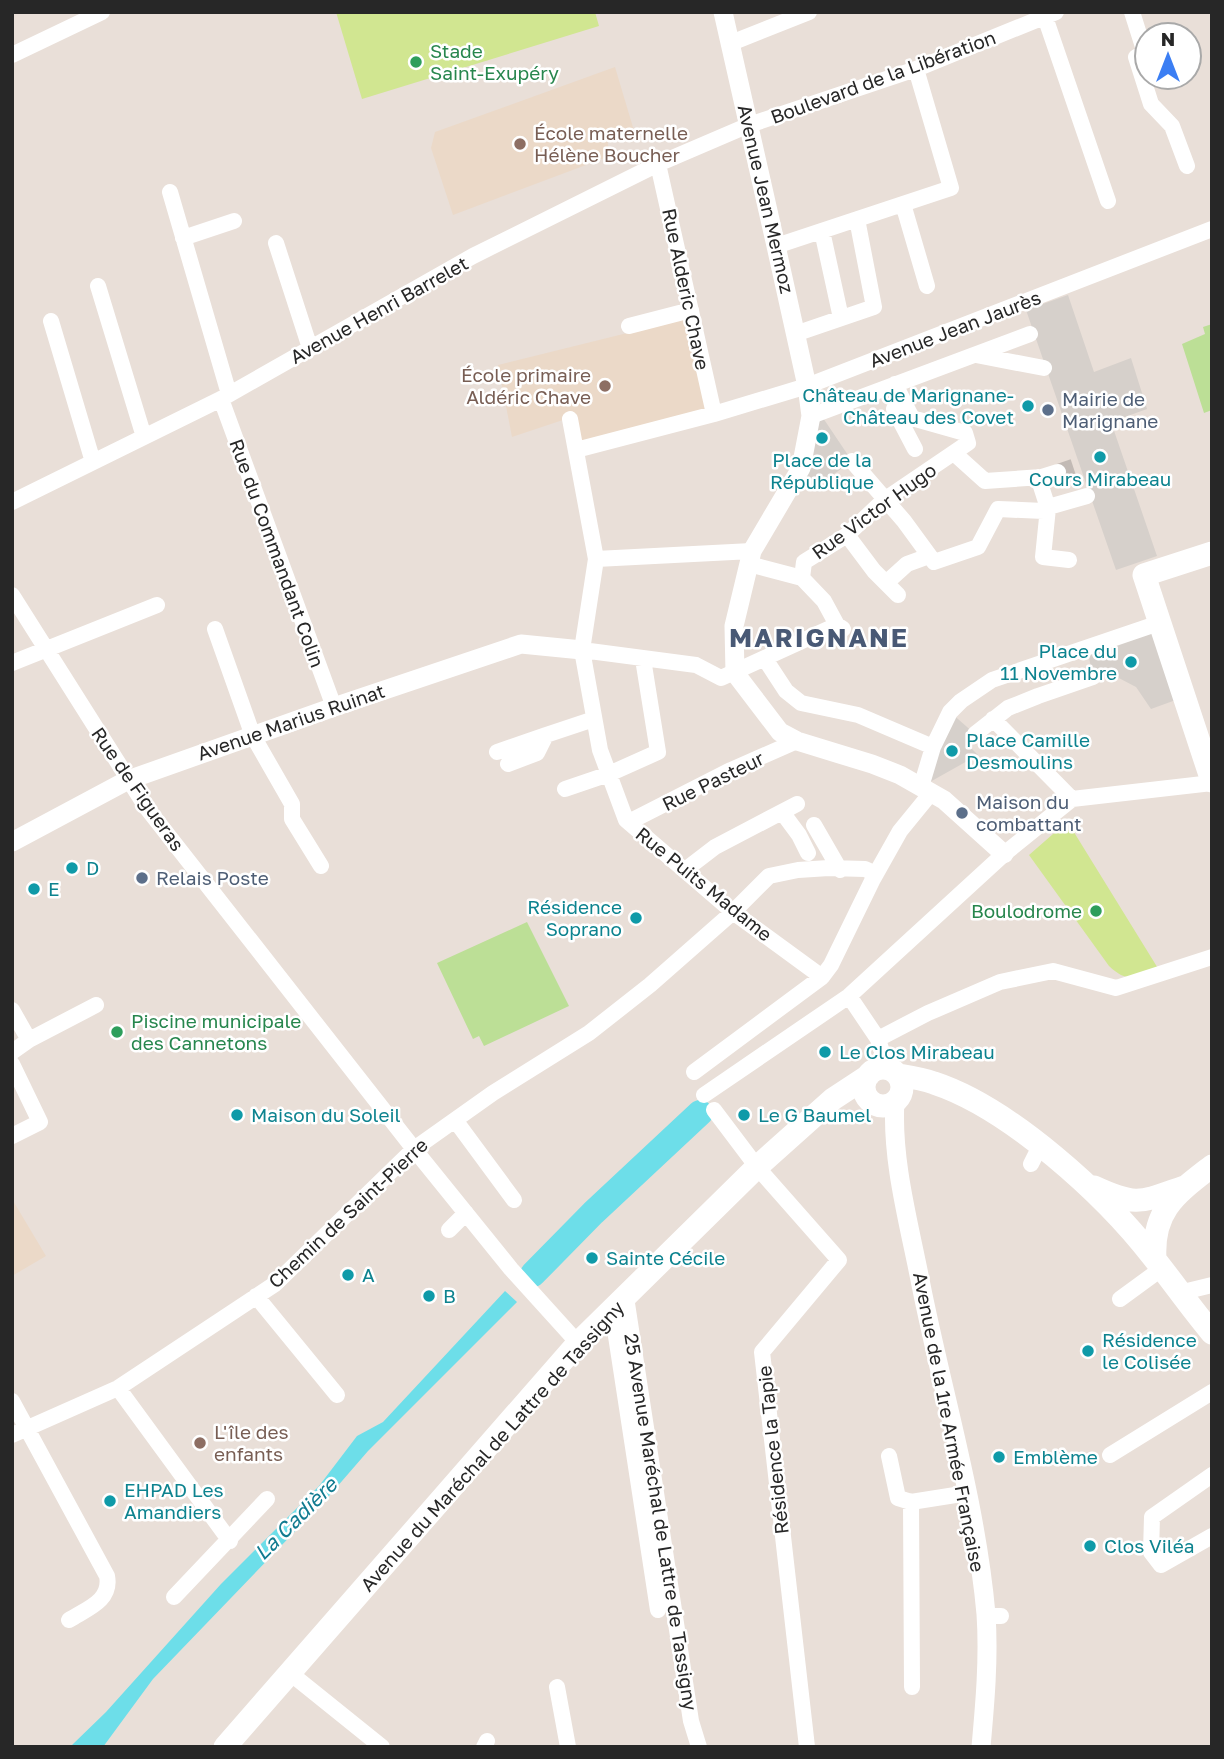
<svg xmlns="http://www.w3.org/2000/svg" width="1224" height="1759" font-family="'Golos Text',sans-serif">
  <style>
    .education { fill: #ebd9c8 }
    .green { fill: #bcdf96 }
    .pitch { fill: #d1e691 }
    .plaza { fill: #d6d0cb }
    .water { fill: #6ddee9 }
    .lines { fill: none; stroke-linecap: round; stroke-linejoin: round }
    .river { stroke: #6ddee9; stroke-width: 26 }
    .minor-tunnel { stroke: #c2bab5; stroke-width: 16; stroke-dasharray: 16 8; stroke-linecap: butt }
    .minor { stroke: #fff; stroke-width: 16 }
    .tertiary { stroke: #fff; stroke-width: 19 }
    .secondary { stroke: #fff; stroke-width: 23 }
    .leisure-dot { fill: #2e9e5b; stroke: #fff; stroke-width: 2.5 }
    .education-dot { fill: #8d6e63; stroke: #fff; stroke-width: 2.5 }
    .culture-dot { fill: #0f9aa8; stroke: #fff; stroke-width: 2.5 }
    .service-dot { fill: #5c6f8a; stroke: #fff; stroke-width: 2.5 }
    .labels { text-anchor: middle; stroke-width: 5; stroke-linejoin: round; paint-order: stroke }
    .leisure-label { font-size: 19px; fill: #27864d; stroke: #fff; text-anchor: start }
    .street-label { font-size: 19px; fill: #272727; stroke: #fff }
    .education-label { font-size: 19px; fill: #785e54; stroke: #fff; text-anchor: start }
    .culture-label { font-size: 19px; fill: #0d838f; stroke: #fff; text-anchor: start }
    .service-label { font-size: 19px; fill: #4e5e75; stroke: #fff; text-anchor: start }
    .water-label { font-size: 21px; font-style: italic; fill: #117b90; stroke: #fff }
    .district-label { font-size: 26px; font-weight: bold; letter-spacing: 2px; fill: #495975; stroke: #fff }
  </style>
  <rect width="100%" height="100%" fill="#e9dfd8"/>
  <!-- education -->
  <path class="education" d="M615,67L635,134L607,139L610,156L453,215L431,148L435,132Z
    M692,317L712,408L579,443L572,417L512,437L498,365Z
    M12,1199L46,1256L12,1276Z"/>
  <!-- green -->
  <path class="green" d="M1212,324V410L1204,413L1182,344L1205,334L1203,327Z
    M527,922L569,1006L484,1046L479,1036L473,1039L437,963Z"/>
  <!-- pitch -->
  <path class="pitch" d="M336,12H595L599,26L362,99Z
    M1072,829L1159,970C1136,977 1128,984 1109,966L1029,855L1053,834Z"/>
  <!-- plaza -->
  <path class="plaza" d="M1068,295L1094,372L1131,358L1147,409L1111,422L1157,556L1116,570L1026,310Z
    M819,412L852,461L823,482L819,492L796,484Z
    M1159,623L1184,697L1151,709L1136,687L1115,676L1093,677L1087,648Z
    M950,712L975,734L967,744L978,755L921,787Z"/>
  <!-- water -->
  <path class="water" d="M505,1291L517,1302L368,1451L329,1496L153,1679L103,1747H74L72,1745L106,1712L221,1584L319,1486L357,1436L383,1422Z"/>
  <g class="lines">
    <!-- river -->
    <path class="river" d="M533,1274L593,1213L700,1113"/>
    <!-- minor-tunnel -->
    <path class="minor-tunnel" d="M1058,472L1076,466"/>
    <!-- minor -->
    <path class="minor" d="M1132,12L1145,53L1136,57L1151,104L1172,126L1187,166
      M1045,17L1108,201
      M731,43L809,12
      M12,55L102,12
      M658,164L714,414
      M170,192L229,394
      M903,204L927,286
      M822,231L841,318
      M183,238L234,221
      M276,243L310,348
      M776,246L951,188L916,69
      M98,286L144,437
      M51,321L93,462
      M629,326L691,310
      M795,334L874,307L857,219
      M976,355L1044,368
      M221,399L334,707
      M904,401L894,409L915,449
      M811,416L1030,334
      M570,419L596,559
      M576,450L714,414L807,386L1212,229
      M955,454L985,481L1042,477L1058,472
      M852,461L904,521L934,562L978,547L998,509L1044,511L1052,506L1087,496
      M1038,477L1048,508L1043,557L1069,560
      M12,502L221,399L473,256L658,164L749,125L916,69L1056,12
      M847,535L874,571L898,595
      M752,551L596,559L582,650L600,750L626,820L733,912L822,977
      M749,564L802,578
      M886,583L907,564L929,556
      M12,595L146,807L414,1149L511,1269L578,1343
      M215,629L253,736L292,804V819L321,866
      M843,629L837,625L824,601L802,578L804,562L847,535L884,500L968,443L965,433L912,418L895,384
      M582,650L696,665L721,678L837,625
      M765,659L786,691L801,703L858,715L933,747
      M12,663L157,605
      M993,719L1072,799
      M975,734L1008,708L1038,696L1093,677
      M497,752L546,735
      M508,764L537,753L546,735L594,719
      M921,787L933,747L950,712L961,701L992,680L1159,623
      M565,789L609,774L658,752L643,659
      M782,812L799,835L808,853
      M629,822L731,770L797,741
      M814,825L840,870
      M685,870L715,847L797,804
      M849,996L878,1039L887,1068
      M12,1010L29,1040L12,1052
      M878,1039L928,1013L1000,982L1053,971L1116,988L1212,957
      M29,1040L96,1005
      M12,1064L40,1122L12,1136
      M694,1072L822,977L831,965L873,879L900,831L931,793
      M704,1095L849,996L1004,854L1072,799L1212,783
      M714,1110L757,1167L839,1260L762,1352L807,1747
      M455,1120L514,1200
      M1031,1164L1040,1146
      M449,1230L466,1213
      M1179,1293L1212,1285
      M256,1296L337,1395
      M626,1297L691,1721L699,1747
      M1120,1299L1161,1269
      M612,1310L658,1610
      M118,1388L230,1541
      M12,1401L107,1576C112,1601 86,1609 69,1620
      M12,1435L118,1388L275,1284L414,1149L493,1093L589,1033L650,985L733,912L769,876L798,870L829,868L865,869L876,874
      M1110,1455L1212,1392
      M889,1456L898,1498L911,1502
      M1212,1475L1152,1517L1151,1552L1161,1565L1212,1536
      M174,1597L267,1499
      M986,1616H1001
      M290,1673L382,1747
      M557,1687L568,1747
      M912,1687L911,1502L968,1493
      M484,1747L487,1741"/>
    <!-- tertiary -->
    <path class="tertiary" d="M723,12L776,246L807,386L811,416L801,468L752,551L734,626L735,673L780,732L797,741L872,764L900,775L944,800L1004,854
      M12,842L128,780L334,707L521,644L582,650
      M895,1101C891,1161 910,1227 921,1285C943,1395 976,1502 986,1614C989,1658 985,1703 981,1747"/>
    <!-- secondary -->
    <path class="secondary" d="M1212,553L1144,575L1212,781
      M864 1087a19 19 0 1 1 38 0a19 19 0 1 1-38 0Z
      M898,1075C910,1077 923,1079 934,1083C1010,1108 1105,1195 1153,1257C1173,1282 1191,1308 1212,1333
      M1094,1187C1137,1207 1141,1202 1184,1187
      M1155,1259C1152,1210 1176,1194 1212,1166
      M225,1747L578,1343L757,1167L833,1099L868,1076"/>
  </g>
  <!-- markers -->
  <g class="leisure-dot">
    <circle cx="416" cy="62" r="7"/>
    <circle cx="1096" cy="911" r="7"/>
    <circle cx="117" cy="1032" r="7"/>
  </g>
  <g class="education-dot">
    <circle cx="520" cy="144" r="7"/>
    <circle cx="605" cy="386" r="7"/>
    <circle cx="200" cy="1443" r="7"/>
  </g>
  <g class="culture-dot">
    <circle cx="1028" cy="406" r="7"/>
    <circle cx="822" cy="438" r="7"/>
    <circle cx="1100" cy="457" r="7"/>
    <circle cx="1131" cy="662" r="7"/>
    <circle cx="952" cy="751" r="7"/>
    <circle cx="72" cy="868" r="7"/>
    <circle cx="34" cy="889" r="7"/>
    <circle cx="636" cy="918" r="7"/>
    <circle cx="825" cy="1052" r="7"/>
    <circle cx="237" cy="1115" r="7"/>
    <circle cx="744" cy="1115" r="7"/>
    <circle cx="592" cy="1258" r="7"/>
    <circle cx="348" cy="1275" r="7"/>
    <circle cx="429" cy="1296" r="7"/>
    <circle cx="1088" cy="1351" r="7"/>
    <circle cx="999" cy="1457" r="7"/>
    <circle cx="110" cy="1501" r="7"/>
    <circle cx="1090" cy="1546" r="7"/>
  </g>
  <g class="service-dot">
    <circle cx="1048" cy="410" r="7"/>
    <circle cx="962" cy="813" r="7"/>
    <circle cx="142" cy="878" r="7"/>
  </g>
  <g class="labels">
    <!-- leisure labels -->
    <g class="leisure-label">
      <text x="430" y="58">Stade<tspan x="430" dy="22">Saint-Exupéry</tspan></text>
      <text x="1082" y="918" text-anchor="end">Boulodrome</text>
      <text x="131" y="1028">Piscine municipale<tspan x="131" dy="22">des Cannetons</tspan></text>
    </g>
    <!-- street labels -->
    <g class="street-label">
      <text transform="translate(883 77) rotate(-20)" y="7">Boulevard de la Libération</text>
      <text transform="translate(766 199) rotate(77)" y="7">Avenue Jean Mermoz</text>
      <text transform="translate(686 289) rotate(78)" y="7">Rue Alderic Chave</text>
      <text transform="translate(379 310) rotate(-29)" y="7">Avenue Henri Barrelet</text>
      <text transform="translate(955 329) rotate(-21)" y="7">Avenue Jean Jaurès</text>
      <text transform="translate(874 511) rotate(-36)" y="7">Rue Victor Hugo</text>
      <text transform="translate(277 553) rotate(70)" y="7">Rue du Commandant Colin</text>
      <text transform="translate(291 722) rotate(-19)" y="7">Avenue Marius Ruinat</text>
      <text transform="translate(713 781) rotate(-26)" y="7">Rue Pasteur</text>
      <text transform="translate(138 789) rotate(55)" y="7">Rue de Figueras</text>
      <text transform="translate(704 884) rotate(39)" y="7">Rue Puits Madame</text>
      <text transform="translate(348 1213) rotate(-43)" y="7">Chemin de Saint-Pierre</text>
      <text transform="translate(949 1422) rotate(79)" y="7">Avenue de la 1re Armée Française</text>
      <text transform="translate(492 1446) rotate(-48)" y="7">Avenue du Maréchal de Lattre de Tassigny</text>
      <text transform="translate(773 1450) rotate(-96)" y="7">Résidence la Tapie</text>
      <text transform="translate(661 1522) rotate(81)" y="7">25 Avenue Maréchal de Lattre de Tassigny</text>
    </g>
    <!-- education labels -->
    <g class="education-label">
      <text x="534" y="140">École maternelle<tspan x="534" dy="22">Hélène Boucher</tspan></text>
      <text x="591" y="382" text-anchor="end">École primaire<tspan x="591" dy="22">Aldéric Chave</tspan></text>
      <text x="214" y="1439">L'île des<tspan x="214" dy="22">enfants</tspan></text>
    </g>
    <!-- culture labels -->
    <g class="culture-label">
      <text x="1014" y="402" text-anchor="end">Château de Marignane-<tspan x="1014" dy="22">Château des Covet</tspan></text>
      <text x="822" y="467" text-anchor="middle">Place de la<tspan x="822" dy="22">République</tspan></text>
      <text x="1100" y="486" text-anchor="middle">Cours Mirabeau</text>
      <text x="1117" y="658" text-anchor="end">Place du<tspan x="1117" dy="22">11 Novembre</tspan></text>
      <text x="966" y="747">Place Camille<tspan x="966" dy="22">Desmoulins</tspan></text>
      <text x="86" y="875">D</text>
      <text x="48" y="896">E</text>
      <text x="622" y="914" text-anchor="end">Résidence<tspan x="622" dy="22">Soprano</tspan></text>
      <text x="839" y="1059">Le Clos Mirabeau</text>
      <text x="251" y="1122">Maison du Soleil</text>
      <text x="758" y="1122">Le G Baumel</text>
      <text x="606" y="1265">Sainte Cécile</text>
      <text x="362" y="1282">A</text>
      <text x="443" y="1303">B</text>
      <text x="1102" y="1347">Résidence<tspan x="1102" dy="22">le Colisée</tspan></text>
      <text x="1013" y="1464">Emblème</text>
      <text x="124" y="1497">EHPAD Les<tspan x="124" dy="22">Amandiers</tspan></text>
      <text x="1104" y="1553">Clos Viléa</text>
    </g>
    <!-- service labels -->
    <g class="service-label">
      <text x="1062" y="406">Mairie de<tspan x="1062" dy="22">Marignane</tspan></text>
      <text x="976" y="809">Maison du<tspan x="976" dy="22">combattant</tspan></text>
      <text x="156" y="885">Relais Poste</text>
    </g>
    <!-- water labels -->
    <g class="water-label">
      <text transform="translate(296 1519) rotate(-45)" y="7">La Cadière</text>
    </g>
    <!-- district labels -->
    <g class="district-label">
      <text x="819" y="647">MARIGNANE</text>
    </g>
  </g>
  <!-- border -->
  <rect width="1224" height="1759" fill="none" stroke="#272727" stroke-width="28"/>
  <!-- north arrow -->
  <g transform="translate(1168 56)"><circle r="33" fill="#ffffff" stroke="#a9a9a9" stroke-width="2"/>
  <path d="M0-5L12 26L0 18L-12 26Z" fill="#3b7ef3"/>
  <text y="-10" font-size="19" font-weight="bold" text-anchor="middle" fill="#272727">N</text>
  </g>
</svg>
